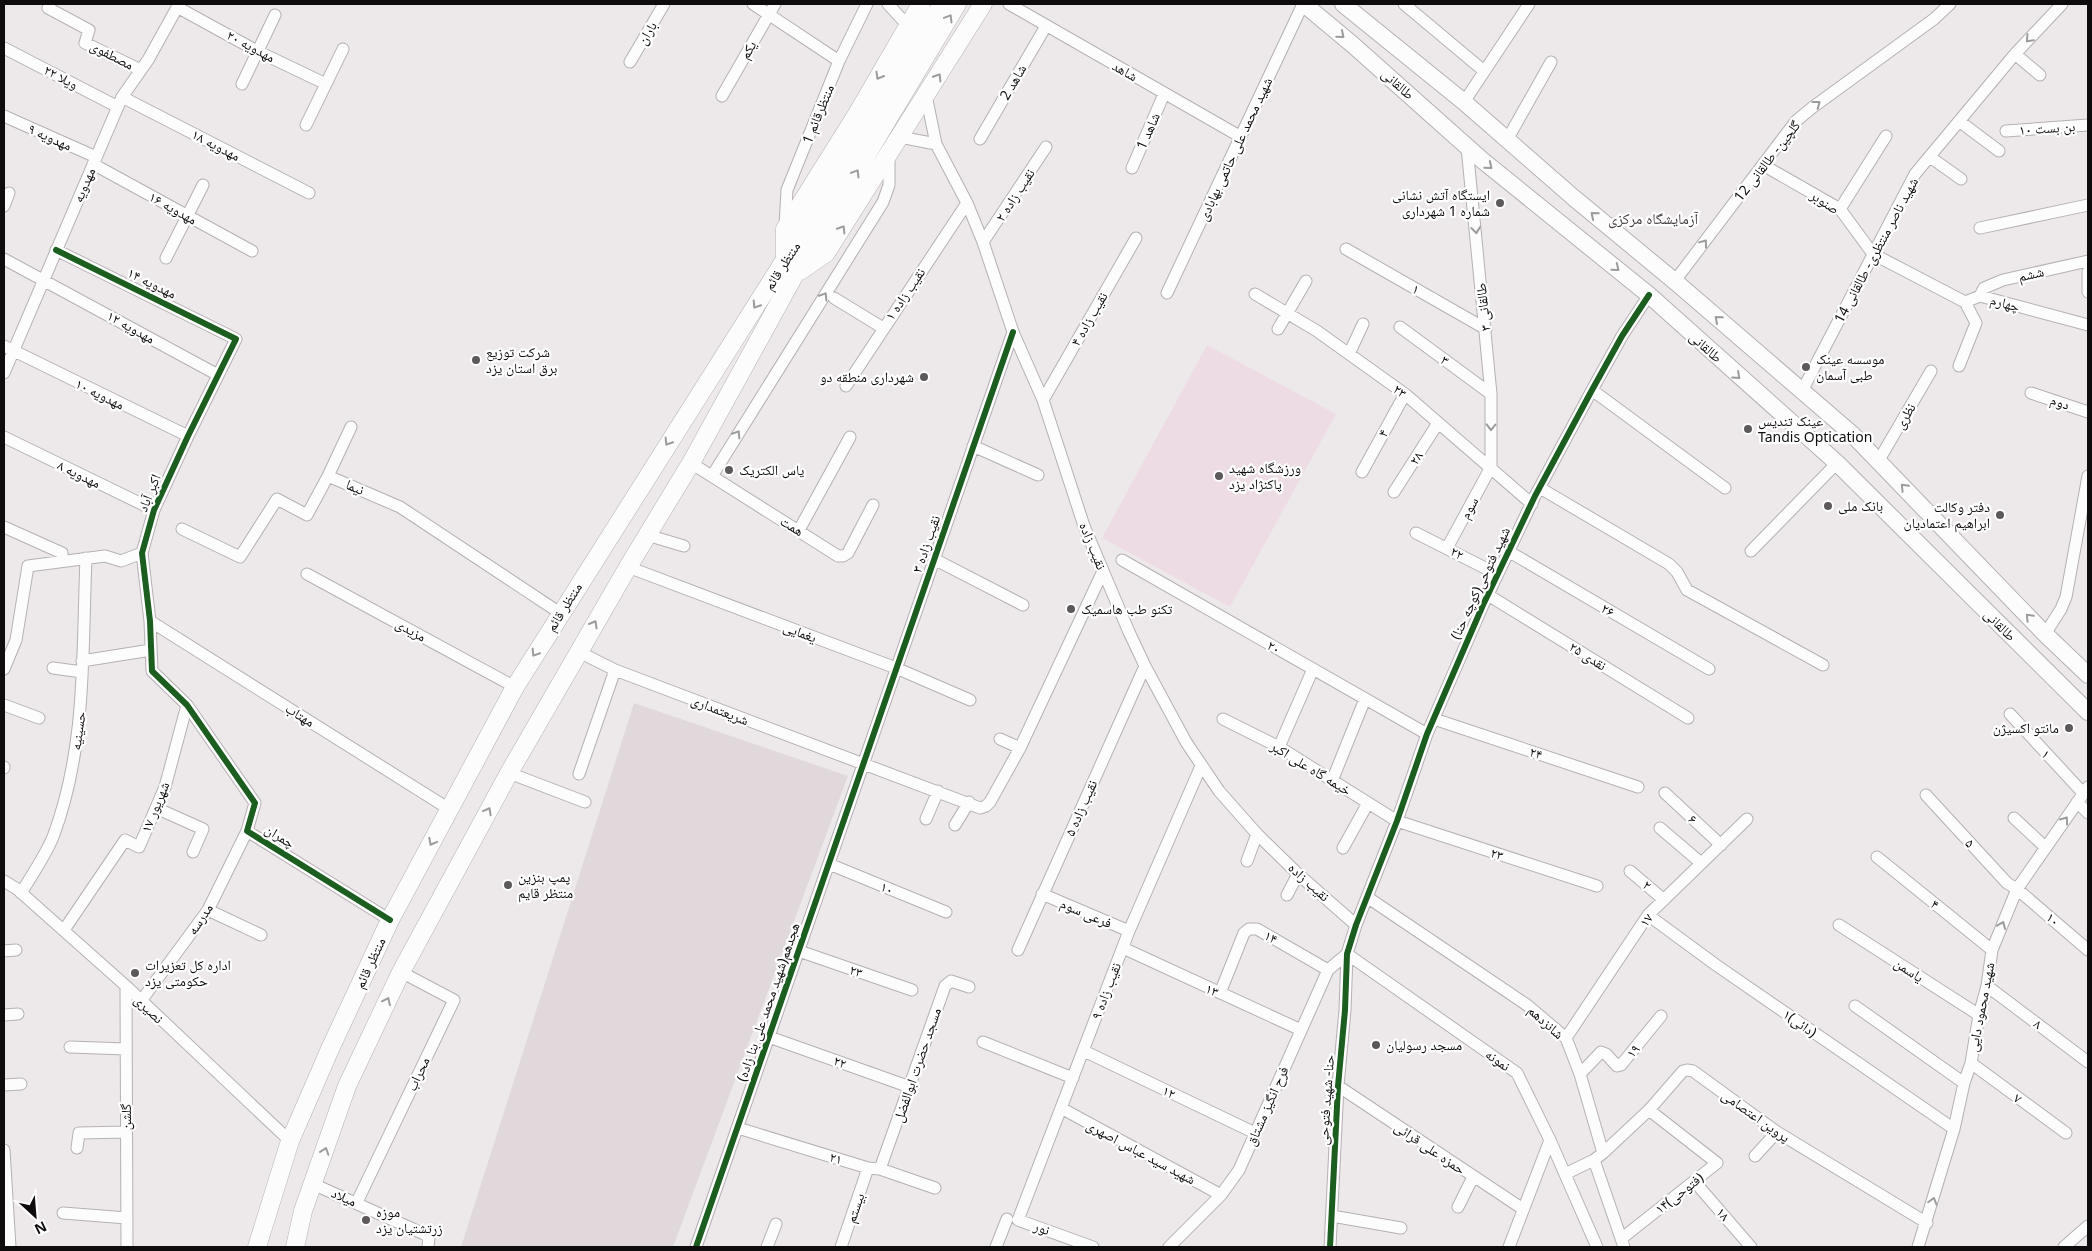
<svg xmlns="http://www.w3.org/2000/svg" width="2092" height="1251" font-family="'Noto Sans','Noto Naskh Arabic',sans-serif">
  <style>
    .built { fill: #e1d8dc }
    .green { fill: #eedce5 }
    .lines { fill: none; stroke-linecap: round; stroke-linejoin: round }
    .minor-casing { stroke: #b5b1b3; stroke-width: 13 }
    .secondary-casing { stroke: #b5b1b3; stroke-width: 18 }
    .primary-casing { stroke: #b5b1b3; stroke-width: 19 }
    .minor { stroke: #fcfcfc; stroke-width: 11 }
    .secondary { stroke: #fcfcfc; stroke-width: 16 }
    .primary { stroke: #fcfcfc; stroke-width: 18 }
    .cycleway-casing { stroke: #fff; stroke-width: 9 }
    .cycleway { stroke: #1b5e20; stroke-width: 6 }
    .oneway { stroke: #9d9c9d }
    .poi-dot { fill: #5d595b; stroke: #fff; stroke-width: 2 }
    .labels { text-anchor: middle; stroke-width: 4.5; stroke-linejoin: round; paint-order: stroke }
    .street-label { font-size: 14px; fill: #0f0c0e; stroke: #fff }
    .poi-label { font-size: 14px; fill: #0f0c0e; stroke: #fff; text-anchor: start }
    .neighbourhood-label { font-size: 15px; fill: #474043; stroke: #fff }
  </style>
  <rect width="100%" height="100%" fill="#ede9eb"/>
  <!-- built -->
  <path class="built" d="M634,703L848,776L673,1247H461Z"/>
  <!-- green -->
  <path class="green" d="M1207,345L1336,414L1230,607L1102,538Z"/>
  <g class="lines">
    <!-- minor casing -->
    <g class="minor-casing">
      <path id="minor" d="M50,4L48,8L89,30L85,43L141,70
        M753,4L839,61
        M888,4L908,26
        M1009,4L1241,137
        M1404,4L1484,71
        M177,7L257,51L326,84
        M4,48L118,107
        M2015,54L2040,75
        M630,62L664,4
        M242,84L275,15
        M926,95L936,144L967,203L983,242L1013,332L1043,400L1084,526L1129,632L1145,666L1186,742L1219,791L1257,834L1298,874L1356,925
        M722,96L775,4
        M122,97L309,193
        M1464,102L1529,4
        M4,116L96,157
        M1959,121L1999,151
        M306,125L343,49
        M2006,131L2088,125
        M900,137L936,144
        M980,139L1046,26
        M1507,140L1551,62
        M1930,157L1961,179
        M93,164L252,251
        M1763,165L1840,209L1873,254L1965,302L1980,296L2088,325
        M1132,168L1164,94
        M4,206L9,193
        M1840,209L1886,136
        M785,225L787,190L839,61L867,4
        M1980,228L2088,205
        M983,242L1046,147
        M1346,249L1486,329
        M56,250L236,339L188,436L154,510L142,553L150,621L152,671L187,705L255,803L247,831L390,920
        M166,258L203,185
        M4,259L218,375
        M2088,272V292
        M1674,282L1796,121L1813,107L1934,19L1950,4
        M1167,293L1303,4
        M1255,294L1317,331L1405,394L1532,504
        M1980,296L1984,288L2003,280L2088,261
        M834,298L883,328
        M1400,327L1491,394
        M1278,329L1306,281
        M4,346L188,436
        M1349,354L1363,324
        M1959,366L1976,323L1965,302
        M4,373L122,97L148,60L179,4
        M846,386L967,203
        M1592,390L1725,488
        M1802,391L1915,174L2015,54L2062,4
        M2031,393L2088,412
        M1043,400L1136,238
        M4,437L154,510
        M973,446L1038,475
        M1879,460L1931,371
        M691,463L838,556H843L848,553L873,505
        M1362,472L1405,394
        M328,476L351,427
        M712,476L883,202L889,185V155
        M1540,488L1669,564L1677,572L1687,590L1823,665
        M1394,492L1438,423
        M4,527L62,553V561
        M182,529L240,557L277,499L307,515L328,476L400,507L560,613
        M799,530L850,437
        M1416,533L1497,574
        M647,535L684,546
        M1447,548L1491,467V394L1467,147
        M1508,551L1709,669
        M1751,551L1837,463
        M934,559L1023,605
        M1122,560L1427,734
        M628,567L896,668L970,700
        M307,574L515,687
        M1488,595L1688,718
        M150,621L449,809
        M2045,634L2061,609L2066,597L2088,476
        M579,652L615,670L980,808L986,806L990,802L1020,748L1103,571
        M82,661L151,650
        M53,668L82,672
        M4,669L16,640L28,566L105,556L121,561L142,553
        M4,705L39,718
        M2010,714L2083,793
        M1223,719L1279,747L1397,821L1597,886
        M1434,719L1638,787
        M1000,739L1020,748
        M1279,747L1313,669
        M4,767V768
        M509,773L585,802
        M579,774L615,670
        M1332,781L1365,699
        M1665,793L1721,845
        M1926,795L2007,883L2017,889L2088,950
        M2077,802L2088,813
        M156,808L203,829L193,852
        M2014,818L2045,847
        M926,819L938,791
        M955,825L969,802
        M1660,828L1701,863
        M1343,848L1368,803
        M1877,857L1992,950
        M1247,861L1257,834
        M829,864L946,912
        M1630,871L1664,900
        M4,881L17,889L126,986L290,1141
        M21,893C32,875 45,856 53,837C87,747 82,652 86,558
        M1042,894L1129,931
        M1287,895L1298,874
        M1367,897L1527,1005L1566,1038L1580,1074L1603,1153L1594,1160L1624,1247
        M208,910L261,935
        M1648,915L1716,965L1954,1129
        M1839,925L1979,1015
        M64,930L125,840L139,847L165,787L187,705
        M1123,948L1301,1030
        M1018,950L1145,666
        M4,951L16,950
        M799,951L912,990
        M1347,954L1517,1073L1550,1140L1597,1247
        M126,986L127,1247
        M1987,986L2088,1062
        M1220,993L1244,933L1249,929H1257L1328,970
        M141,1001L208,910L247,831
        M1855,1006L1964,1083
        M4,1015L18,1014
        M769,1037L910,1087
        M1566,1038L1648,915L1747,819
        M983,1042L1073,1078
        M70,1047L126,1049
        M1084,1051L1255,1133
        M1971,1063L2066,1133
        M1580,1074L1601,1052L1606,1054L1617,1066L1621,1065L1661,1016
        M4,1085L21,1084
        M1338,1086L1523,1209
        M1061,1108L1221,1195
        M738,1128L868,1168L880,1169L935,1188
        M77,1148L79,1133L126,1132
        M4,1150L10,1247
        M1603,1153L1649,1110L1683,1071L1687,1070L1693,1071L1777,1132L1927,1223
        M1755,1156L1777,1132
        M880,1169L945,986L951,981L969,987
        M1565,1174L1594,1160
        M1694,1181L1751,1247
        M313,1184L424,1234L429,1237L428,1247
        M357,1202L454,1000L401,972
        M1458,1207L1473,1177
        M63,1213L127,1218
        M1332,1216L1401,1228
        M1621,1239L1717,1163L1649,1110
        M696,1247L1013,332
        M767,1247L776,1224
        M841,1247L868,1168
        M996,1247L1007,1219
        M1093,1247L1018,1220L1129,931L1201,766
        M1169,1247L1221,1195L1239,1170L1328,970L1347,954
        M1330,1247L1338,1086L1345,1010L1347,954L1356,925L1397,821L1427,734L1483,605L1535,496L1592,390L1622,336L1649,295
        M1509,1247L1550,1140
        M1918,1247L1954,1129L1964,1083L1971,1063L1979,1015L1987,986L1992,950L2017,889L2088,787
        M2064,1247L2088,1226"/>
    </g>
    <!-- secondary casing -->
    <g class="secondary-casing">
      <path id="secondary" d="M1304,4L1353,45L1482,160L1649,295L1837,463L2088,712
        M1343,4L1464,102L1574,198L1678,284L1852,434L2045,634L2088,675"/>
    </g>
    <!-- primary casing -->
    <g class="primary-casing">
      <path id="primary" d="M785,260V229L857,114L921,4
        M800,271L826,253L983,4
        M257,1247L290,1141L330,1049L390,920L515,687L810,220L942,4
        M295,1247L303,1211L347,1086L401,972L509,773L628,567L691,463L795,274L957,4"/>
    </g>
    <!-- minor -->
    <use href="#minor" class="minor"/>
    <!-- secondary -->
    <use href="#secondary" class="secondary"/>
    <!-- primary -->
    <use href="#primary" class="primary"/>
    <!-- cycleway casing -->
    <g class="cycleway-casing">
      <path id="cycleway" d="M56,250L236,339L188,436L154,510L142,553L150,621L152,671L187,705L255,803L247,831L390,920
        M696,1247L1013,332
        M1330,1247L1338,1086L1345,1010L1347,954L1356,925L1397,821L1427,734L1483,605L1535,496L1592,390L1622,336L1649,295"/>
    </g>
    <!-- cycleway -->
    <use href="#cycleway" class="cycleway"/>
  </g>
  <!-- one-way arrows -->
  <defs><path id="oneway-chevron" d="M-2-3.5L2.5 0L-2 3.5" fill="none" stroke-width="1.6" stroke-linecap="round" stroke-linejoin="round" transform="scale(1.25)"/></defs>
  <g class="oneway">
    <use href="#oneway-chevron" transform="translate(949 18) rotate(-59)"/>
    <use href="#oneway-chevron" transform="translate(1341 35) rotate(40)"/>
    <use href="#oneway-chevron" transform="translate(2029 39) rotate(133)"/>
    <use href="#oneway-chevron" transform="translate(879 76) rotate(120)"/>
    <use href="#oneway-chevron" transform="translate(938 77) rotate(-58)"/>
    <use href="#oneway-chevron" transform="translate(1817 104) rotate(-37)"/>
    <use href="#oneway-chevron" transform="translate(1489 166) rotate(39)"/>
    <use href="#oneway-chevron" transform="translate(856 173) rotate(-59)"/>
    <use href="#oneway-chevron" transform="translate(1594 215) rotate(-140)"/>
    <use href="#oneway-chevron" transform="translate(842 229) rotate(-58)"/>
    <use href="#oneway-chevron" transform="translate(1476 230) rotate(84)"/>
    <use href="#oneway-chevron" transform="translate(1704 243) rotate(-53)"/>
    <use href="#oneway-chevron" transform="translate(1616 268) rotate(39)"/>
    <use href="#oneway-chevron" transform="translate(824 296) rotate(-58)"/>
    <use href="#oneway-chevron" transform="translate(756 305) rotate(123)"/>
    <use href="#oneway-chevron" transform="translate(1718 319) rotate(-139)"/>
    <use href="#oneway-chevron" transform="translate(1737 376) rotate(42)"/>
    <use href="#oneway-chevron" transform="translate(1491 427) rotate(91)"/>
    <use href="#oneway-chevron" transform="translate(737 434) rotate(-58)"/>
    <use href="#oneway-chevron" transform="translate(668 442) rotate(122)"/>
    <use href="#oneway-chevron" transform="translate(1904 487) rotate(-134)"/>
    <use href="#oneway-chevron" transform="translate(2029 617) rotate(-134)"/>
    <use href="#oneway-chevron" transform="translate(594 624) rotate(-60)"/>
    <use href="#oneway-chevron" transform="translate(535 653) rotate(122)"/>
    <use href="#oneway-chevron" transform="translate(488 811) rotate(-61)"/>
    <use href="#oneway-chevron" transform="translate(2065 820) rotate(-54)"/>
    <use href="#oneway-chevron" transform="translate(432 842) rotate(118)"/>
    <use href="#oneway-chevron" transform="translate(2002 925) rotate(-68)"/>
    <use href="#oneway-chevron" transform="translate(387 1001) rotate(-65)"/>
    <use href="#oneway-chevron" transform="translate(325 1151) rotate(-71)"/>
    <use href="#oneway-chevron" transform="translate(1933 1201) rotate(-74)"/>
  </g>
  <!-- markers -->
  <g class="poi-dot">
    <circle cx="1500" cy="203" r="5"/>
    <circle cx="476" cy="360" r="5"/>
    <circle cx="1806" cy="367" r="5"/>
    <circle cx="924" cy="377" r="5"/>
    <circle cx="1748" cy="429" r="5"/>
    <circle cx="729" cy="470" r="5"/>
    <circle cx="1219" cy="476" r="5"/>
    <circle cx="1828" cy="506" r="5"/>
    <circle cx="2000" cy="515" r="5"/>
    <circle cx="1071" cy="609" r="5"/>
    <circle cx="2069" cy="728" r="5"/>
    <circle cx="508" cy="885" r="5"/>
    <circle cx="135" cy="973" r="5"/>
    <circle cx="1376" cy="1045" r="5"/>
    <circle cx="366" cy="1220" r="5"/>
  </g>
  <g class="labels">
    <!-- street labels -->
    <g class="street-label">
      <text transform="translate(647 33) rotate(-59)" y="5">باران</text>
      <text transform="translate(251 46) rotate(28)" y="5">مهدویه ۲۰</text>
      <text transform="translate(748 50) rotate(-61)" y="5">یکم</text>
      <text transform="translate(112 55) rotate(27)" y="5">مصطفوی</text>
      <text transform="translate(1125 71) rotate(30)" y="5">شاهد</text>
      <text transform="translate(61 77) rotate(27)" y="5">ویلا ۲۲</text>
      <text transform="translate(1013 82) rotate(-60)" y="5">شاهد 2</text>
      <text transform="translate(1398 84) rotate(42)" y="5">طالقانی</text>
      <text transform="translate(818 114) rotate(-68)" y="5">منتظرقائم 1</text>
      <text transform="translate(2047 128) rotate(-4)" y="5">بن بست ۱۰</text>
      <text transform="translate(1148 131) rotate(-66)" y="5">شاهد 1</text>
      <text transform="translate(50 137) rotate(24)" y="5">مهدویه ۹</text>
      <text transform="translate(216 145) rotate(27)" y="5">مهدویه ۱۸</text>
      <text transform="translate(1235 149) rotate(-65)" y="5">شهید محمد علی حاتمی بهابادی</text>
      <text transform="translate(1767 161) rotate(-52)" y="5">گلچین- طالقانی 12</text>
      <text transform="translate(84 185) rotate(-67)" y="5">مهدویه</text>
      <text transform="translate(1015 195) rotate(-57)" y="5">نقیب زاده ۲</text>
      <text transform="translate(1825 202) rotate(33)" y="5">صنوبر</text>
      <text transform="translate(173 208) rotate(29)" y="5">مهدویه ۱۶</text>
      <text transform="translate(1876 250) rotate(-62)" y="5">شهید ناصر منتظری- طالقانی 14</text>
      <text transform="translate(782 266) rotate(-57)" y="5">منتظر قائم</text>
      <text transform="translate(2031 274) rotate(-13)" y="5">ششم</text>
      <text transform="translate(152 283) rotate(26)" y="5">مهدویه ۱۴</text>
      <text transform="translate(1416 289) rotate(30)" y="5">۱</text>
      <text transform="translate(905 294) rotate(-56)" y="5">نقیب زاده ۱</text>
      <text transform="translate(2005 303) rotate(15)" y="5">چهارم</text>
      <text transform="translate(1483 307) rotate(-96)" y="5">طالقانی ۳</text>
      <text transform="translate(1089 319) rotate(-60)" y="5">نقیب زاده ۴</text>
      <text transform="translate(131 327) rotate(29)" y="5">مهدویه ۱۲</text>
      <text transform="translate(1706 347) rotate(42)" y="5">طالقانی</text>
      <text transform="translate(1445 360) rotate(36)" y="5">۳</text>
      <text transform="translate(1400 391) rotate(37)" y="5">۲۳</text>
      <text transform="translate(100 394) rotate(26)" y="5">مهدویه ۱۰</text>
      <text transform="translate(2060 402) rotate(18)" y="5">دوم</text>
      <text transform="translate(1905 416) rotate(-60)" y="5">نظری</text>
      <text transform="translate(1383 433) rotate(-61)" y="5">۴</text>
      <text transform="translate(1416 458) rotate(-57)" y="5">۲۸</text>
      <text transform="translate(79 474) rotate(26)" y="5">مهدویه ۸</text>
      <text transform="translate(355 487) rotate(23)" y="5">نیما</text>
      <text transform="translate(149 493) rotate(-68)" y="5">اکبر آباد</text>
      <text transform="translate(1469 508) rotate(-62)" y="5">سوم</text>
      <text transform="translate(792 526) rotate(32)" y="5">همت</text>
      <text transform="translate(926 544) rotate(-71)" y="5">نقیب زاده ۳</text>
      <text transform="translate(1093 546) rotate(68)" y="5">نقیب زاده</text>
      <text transform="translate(1457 553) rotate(27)" y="5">۲۲</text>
      <text transform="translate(1480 583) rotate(-65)" y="5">(کوچه حنا)شهید فتوحی</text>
      <text transform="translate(564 607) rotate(-58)" y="5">منتظر قائم</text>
      <text transform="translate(1608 610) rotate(30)" y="5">۲۶</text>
      <text transform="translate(2000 625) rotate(45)" y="5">طالقانی</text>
      <text transform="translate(411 630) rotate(29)" y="5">مزیدی</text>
      <text transform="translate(800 632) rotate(21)" y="5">یغمایی</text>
      <text transform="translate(1274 647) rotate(30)" y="5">۲۰</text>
      <text transform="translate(1588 656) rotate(32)" y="5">۲۵ نقدی</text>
      <text transform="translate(720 710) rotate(21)" y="5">شریعتمداری</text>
      <text transform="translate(300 715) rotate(32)" y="5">مهتاب</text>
      <text transform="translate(78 731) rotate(-82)" y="5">حسینیه</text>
      <text transform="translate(1536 753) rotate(18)" y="5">۲۴</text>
      <text transform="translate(2046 754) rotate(47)" y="5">۱</text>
      <text transform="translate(1311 768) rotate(31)" y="5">خیمه گاه علی اکبر</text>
      <text transform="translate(155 807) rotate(-68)" y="5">۱۷ شهریور</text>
      <text transform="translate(1081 808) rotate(-66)" y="5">نقیب زاده ۵</text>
      <text transform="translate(1693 819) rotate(43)" y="5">۶</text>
      <text transform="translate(280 836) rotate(32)" y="5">چمران</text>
      <text transform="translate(1970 843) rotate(48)" y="5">۵</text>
      <text transform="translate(1497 854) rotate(18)" y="5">۲۳</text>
      <text transform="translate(1309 882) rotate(42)" y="5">نقیب زاده</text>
      <text transform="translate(1647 885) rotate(40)" y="5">۲</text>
      <text transform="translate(887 888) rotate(23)" y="5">۱۰</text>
      <text transform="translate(1935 904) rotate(39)" y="5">۴</text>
      <text transform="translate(1086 913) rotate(23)" y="5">فرعی سوم</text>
      <text transform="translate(200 919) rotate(-56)" y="5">مدرسه</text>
      <text transform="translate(2053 919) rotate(41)" y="5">۱۰</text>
      <text transform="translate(1646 920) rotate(-53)" y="5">۱۷</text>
      <text transform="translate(1271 937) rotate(30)" y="5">۱۴</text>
      <text transform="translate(370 963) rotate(-65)" y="5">منتظر قائم</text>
      <text transform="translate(1909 970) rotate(33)" y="5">یاسمن</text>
      <text transform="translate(856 971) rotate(19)" y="5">۲۳</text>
      <text transform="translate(1212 990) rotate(25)" y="5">۱۳</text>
      <text transform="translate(1106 991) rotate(-69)" y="5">نقیب زاده ۹</text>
      <text transform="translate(768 1002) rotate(-71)" y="5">هجدهم(شهید محمد علی بنا زاده)</text>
      <text transform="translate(1981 1007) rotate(-79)" y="5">شهید محمود دایی</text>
      <text transform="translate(149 1009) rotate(44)" y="5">نصیری</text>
      <text transform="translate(1546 1022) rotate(42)" y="5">شانزدهم</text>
      <text transform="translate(1800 1023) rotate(35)" y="5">۱(دائی)</text>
      <text transform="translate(2038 1024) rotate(37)" y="5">۸</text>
      <text transform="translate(1633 1051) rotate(-50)" y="5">۱۹</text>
      <text transform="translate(1498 1060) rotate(35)" y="5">نمونه</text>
      <text transform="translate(840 1062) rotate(20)" y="5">۲۲</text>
      <text transform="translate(917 1065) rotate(-71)" y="5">مسجد حضرت ابوالفضل</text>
      <text transform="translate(418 1074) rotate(-65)" y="5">محراب</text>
      <text transform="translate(1169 1092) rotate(26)" y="5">۱۲</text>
      <text transform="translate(2018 1098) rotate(36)" y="5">۷</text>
      <text transform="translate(1326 1100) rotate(-86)" y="5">حنا- شهید فتوحی</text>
      <text transform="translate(1267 1106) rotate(-66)" y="5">فرح انگیز مشتاق</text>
      <text transform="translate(1756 1116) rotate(35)" y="5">پروین اعتصامی</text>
      <text transform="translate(126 1117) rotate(-90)" y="5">گلشن</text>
      <text transform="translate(1430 1148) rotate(34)" y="5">حمزه علی قرائی</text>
      <text transform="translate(1141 1152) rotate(28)" y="5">شهید سید عباس اصهری</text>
      <text transform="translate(836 1158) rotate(17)" y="5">۲۱</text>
      <text transform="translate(1679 1193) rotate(-38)" y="5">۱۴(فتوحی)</text>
      <text transform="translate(344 1197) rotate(23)" y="5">میلاد</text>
      <text transform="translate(855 1208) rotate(-71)" y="5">بیستم</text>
      <text transform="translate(1723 1214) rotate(50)" y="5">۱۸</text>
      <text transform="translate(1042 1228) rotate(20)" y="5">نور</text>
    </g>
    <!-- poi labels -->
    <g class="poi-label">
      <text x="1490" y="200" text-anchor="end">ایستگاه آتش نشانی<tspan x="1490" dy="16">شماره 1 شهرداری</tspan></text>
      <text x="486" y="357">شرکت توزیع<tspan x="486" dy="16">برق استان یزد</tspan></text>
      <text x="1816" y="364">موسسه عینک<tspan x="1816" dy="16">طبی آسمان</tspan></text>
      <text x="914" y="382" text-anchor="end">شهرداری منطقه دو</text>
      <text x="1758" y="426">عینک تندیس<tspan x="1758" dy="16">Tandis Optication</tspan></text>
      <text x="1229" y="473">ورزشگاه شهید<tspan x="1229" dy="16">پاکنژاد یزد</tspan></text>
      <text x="739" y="475">یاس الکتریک</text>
      <text x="1838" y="511">بانک ملی</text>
      <text x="1990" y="512" text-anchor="end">دفتر وکالت<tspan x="1990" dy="16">ابراهیم اعتمادیان</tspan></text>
      <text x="1081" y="614">تکنو طب هاسمیک</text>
      <text x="2059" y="733" text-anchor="end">مانتو اكسيژن</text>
      <text x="518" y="882">پمپ بنزین<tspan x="518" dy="16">منتظر قایم</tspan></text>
      <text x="145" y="970">اداره کل تعزیرات<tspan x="145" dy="16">حکومتی یزد</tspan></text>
      <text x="1386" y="1050">مسجد رسولیان</text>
      <text x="376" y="1217">موزه<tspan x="376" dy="16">زرتشتیان یزد</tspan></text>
    </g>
    <!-- neighbourhood labels -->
    <g class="neighbourhood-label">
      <text x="1653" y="224">آزمایشگاه مرکزی</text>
    </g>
  </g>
  <!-- border -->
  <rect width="2092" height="1251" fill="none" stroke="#0f0c0e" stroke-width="10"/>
  <!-- north arrow -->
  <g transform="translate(35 1216) rotate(154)" stroke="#ffffff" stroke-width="4" paint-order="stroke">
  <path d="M0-4L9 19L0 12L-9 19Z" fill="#0f0c0e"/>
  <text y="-8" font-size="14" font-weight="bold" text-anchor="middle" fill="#0f0c0e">N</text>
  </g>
</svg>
